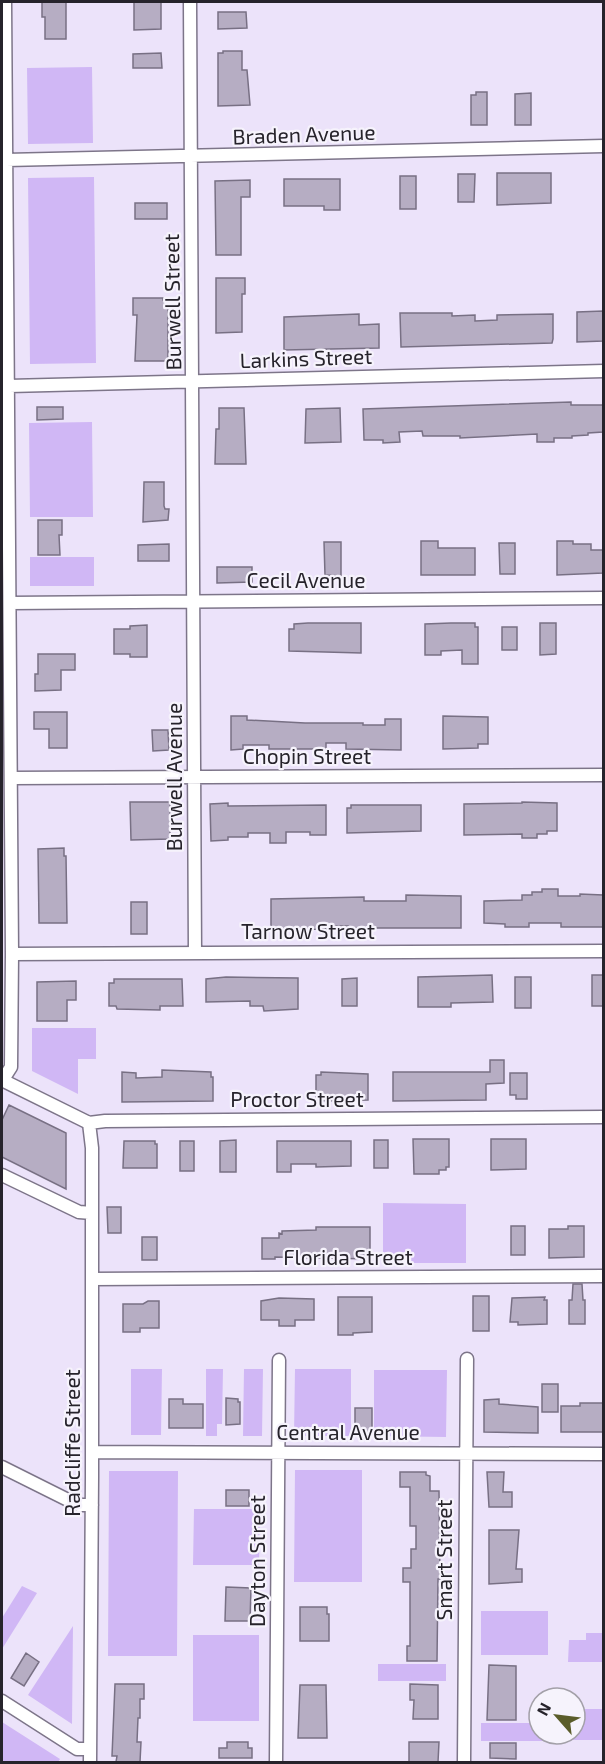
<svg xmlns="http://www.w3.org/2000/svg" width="605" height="1764" font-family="'Exo 2',sans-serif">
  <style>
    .green { fill: #d0b7f5 }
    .building { fill: #b6adc3; stroke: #787084; stroke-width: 1.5 }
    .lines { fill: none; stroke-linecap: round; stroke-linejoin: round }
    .street-casing { stroke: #7d7589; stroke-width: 15 }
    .street { stroke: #fff; stroke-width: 12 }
    .labels { text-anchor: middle; stroke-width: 4.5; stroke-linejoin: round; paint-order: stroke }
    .street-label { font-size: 21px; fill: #26232b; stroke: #f6f3fc }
  </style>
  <rect width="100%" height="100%" fill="#ece3fa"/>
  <!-- green -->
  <path class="green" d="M92,67L93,143L28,144L27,68Z
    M94,177L96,363L30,364L28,178Z
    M92,422L93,517H30L29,423Z
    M30,557H94V586H30Z
    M32,1028H96V1059H78V1094L32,1071Z
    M383,1203L466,1204V1263H383Z
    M131,1369H162L161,1435H131Z
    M206,1369H223L222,1424H217V1436H206Z
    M244,1369H263L262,1436H243Z
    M295,1369H351V1436H294Z
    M374,1370H447L446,1437L374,1436Z
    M295,1470H362V1582H294Z
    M109,1471H178L177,1656H108Z
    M194,1509H260L259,1565H193Z
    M22,1586L37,1593L2,1649V1618Z
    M481,1611H548V1655H481Z
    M73,1626L72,1724L28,1695Z
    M586,1633H603V1662H568L569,1640H586Z
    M193,1635H259V1721H193Z
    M378,1664H446V1681H378Z
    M575,1709H603V1740H568V1734H575Z
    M2,1722L60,1759L58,1762H2Z
    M481,1723H539V1734H548V1741H481Z"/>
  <!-- building -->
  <path class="building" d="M42,2H66V39H45V17H42Z
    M134,2H161V29L134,30Z
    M218,12H246L247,28L218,29Z
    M223,51H242V70H247L250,105L218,106V53H223Z
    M161,53L162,68H133V54Z
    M476,92H487V125H471V95H476Z
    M531,93V125H515V94Z
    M497,173H551V203L497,205Z
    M458,174H475L474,202H458Z
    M400,176H416V209H400Z
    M284,179H340V210H324V206H284Z
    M250,180V197H241V255H216L215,181Z
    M135,203H167V219H135Z
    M216,278H245V294H242V332L216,333Z
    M133,298H163V300H168V361H135L137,315H133Z
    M603,311V341L577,342V312Z
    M400,313H452V316L475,315V321L497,320V315L553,314V339L552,343L401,347Z
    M359,314V325L379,324V348L284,350V317Z
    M571,402V405H603V432L588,433V435L572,436V438H554V442H537V434L460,438V436H423L422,431L399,432L400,442L383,443V440H364L363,409Z
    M37,407H63V419L37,420Z
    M219,408H244L246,464H215L216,429H219Z
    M340,408L341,442L305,443L306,409Z
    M144,482H164V506L165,509H169L168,520L143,522Z
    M38,520H62V535H59L60,555H38Z
    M421,541H438V548H475V575H421Z
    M557,541H573V544H591V550H603V573L557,575Z
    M324,542H341V576L325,575Z
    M499,543H515V574H500Z
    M169,544V561H138V545Z
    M217,567H252V582L217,583Z
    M308,623H361V653L289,651V629H294V624Z
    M451,623H475V627H478V664H462V650L441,651V655H425V624Z
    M540,623H556V654L540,655Z
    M147,625V657H130V654H114V629H130V626Z
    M502,627H517V650H502Z
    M38,654H75V670H61V690L35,691V674H38Z
    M34,712H67V748H49V729H34Z
    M231,716H247V720L305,723H363V725H385V719H401V750L346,749V743H326V749H269V745H243V749L231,750Z
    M443,716L488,717V744H478V748L443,749Z
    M152,730H168L169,750L153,751Z
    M130,802H170V839L131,840Z
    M522,802L557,803V831H547V834H537V838H522V834L464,835V804L522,803Z
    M228,803V806L326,805V835H310V832H286V843H270V833H248V837H228V840L211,841L210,804Z
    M351,805H421V831L347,833V808H351Z
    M64,848V856H66L67,923H39L38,849Z
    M542,889H558V896H580V894L603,895V927H561V923H529V927H505V924L484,923V901L522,900V895H532V892H542Z
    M406,895L461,896V928H348V926H325L326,929L271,930V899L364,897V901H406Z
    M131,902H147V934H131Z
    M492,975L493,1002L451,1003V1007H418V977Z
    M592,975H603V1006H592Z
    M226,977L298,978V1009L264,1011L263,1006H250V1001L206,1002V979Z
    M515,977H531V1008H515Z
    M357,978V1006H342V979Z
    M114,979H182L183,1006H160V1010L117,1009L116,1006H109V983H114Z
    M76,981V1000H67V1021H37V982Z
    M490,1060H504V1083L486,1084V1100L393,1101V1072H490Z
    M162,1070L211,1072V1077H213V1101L122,1102V1072L136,1073V1078L162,1077Z
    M321,1072L368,1074V1100L316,1101V1075H321Z
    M510,1073H527V1099H516V1095H510Z
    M9,1105L66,1133V1189L2,1157V1120Z
    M413,1139H449V1167H446V1170H439V1174H414Z
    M491,1139H526V1169L491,1170Z
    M236,1140V1172H220V1141Z
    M374,1140H388V1168H374Z
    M124,1141H155V1144H157V1168H123Z
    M180,1141H194V1171H180Z
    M277,1141H351V1166L316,1167V1164H291V1172H277Z
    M107,1207H121V1233H108Z
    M511,1226H525V1255H511Z
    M568,1226H584V1257L549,1258V1229H568Z
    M316,1227H370V1259L275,1257V1259H262V1238H279V1233L282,1234V1231L316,1230Z
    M142,1237H157V1260H142Z
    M573,1284H582L583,1300H585V1324H569V1300H572Z
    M473,1296H489V1331H473Z
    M338,1297H372V1332L353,1333V1335H338Z
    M545,1297L544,1300H547V1324L518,1325V1322H510L512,1298Z
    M279,1298L314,1299V1320H295V1326H279V1320H261V1301Z
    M148,1301H159V1328H140V1332H123V1304H143Z
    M542,1384H558V1412H542Z
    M226,1398L238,1399V1402H240V1424L226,1425Z
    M169,1399H183V1404H203V1428H169Z
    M499,1399V1404L538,1407V1433L484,1432V1400Z
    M580,1403H603V1432H561V1406H580Z
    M355,1408H372V1432H355Z
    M400,1472H426V1475L430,1476V1491H439L440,1579H438L437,1661H407V1646H410V1582H403V1568H411V1549H416V1526H410V1487H400Z
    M487,1472H504L503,1492H512V1507H489Z
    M226,1490H249V1506H226Z
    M489,1530H519L516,1569H522V1582L489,1584Z
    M226,1587L251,1588L250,1621H225Z
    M300,1607H327V1614H329V1641H300Z
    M26,1653L39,1662L24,1686L11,1678Z
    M489,1665L516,1666V1720H487Z
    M115,1684H144V1699H140V1718H138L137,1742H141L140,1762H116L117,1756H112Z
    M410,1684L438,1685V1719H413L414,1700H410Z
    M300,1685H326L327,1738H298Z
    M227,1742H248V1748H252V1758H219V1748H227Z
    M409,1742H439L438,1762H409Z
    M490,1743H516V1759L490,1758Z"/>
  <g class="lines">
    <!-- street casing -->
    <g class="street-casing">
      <path id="street" d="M190,2L195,952
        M6,160L604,146
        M9,386L604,371
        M10,603L604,598
        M12,778L604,775
        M12,954L604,951
        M2,1080L89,1123L105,1121L604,1117
        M2,1081L11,1067L12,954L5,2
        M89,1123L92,1148V1477L90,1762
        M2,1175L79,1212L92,1213
        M92,1279L604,1276
        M92,1452L604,1454
        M2,1467L78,1505H92
        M2,1701L77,1749H90
        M276,1762L279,1360
        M464,1762L467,1359"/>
    </g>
    <!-- street -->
    <use href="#street" class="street"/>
  </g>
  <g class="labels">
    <!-- street labels -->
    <g class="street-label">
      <text transform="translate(304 135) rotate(-2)" y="7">Braden Avenue</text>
      <text transform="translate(173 302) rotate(-91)" y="7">Burwell Street</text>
      <text transform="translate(306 359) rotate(-2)" y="7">Larkins Street</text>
      <text x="306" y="588">Cecil Avenue</text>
      <text x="307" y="764">Chopin Street</text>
      <text transform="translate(175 777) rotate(-90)" y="7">Burwell Avenue</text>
      <text x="308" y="939">Tarnow Street</text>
      <text x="297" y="1107">Proctor Street</text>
      <text x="348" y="1265">Florida Street</text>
      <text x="348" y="1440">Central Avenue</text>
      <text transform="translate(73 1443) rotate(-90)" y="7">Radcliffe Street</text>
      <text transform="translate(445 1560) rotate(-90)" y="7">Smart Street</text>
      <text transform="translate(258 1561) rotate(-90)" y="7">Dayton Street</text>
    </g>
  </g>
  <!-- border -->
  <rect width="605" height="1764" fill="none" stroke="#26232b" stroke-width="6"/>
  <!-- north arrow -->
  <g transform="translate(557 1716) rotate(298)"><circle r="28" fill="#f6f3fc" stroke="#a3a0a8" stroke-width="1.5"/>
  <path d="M0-4.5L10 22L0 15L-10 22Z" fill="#5a5c2a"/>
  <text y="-9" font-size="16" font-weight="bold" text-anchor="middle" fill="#26232b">N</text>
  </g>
</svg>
